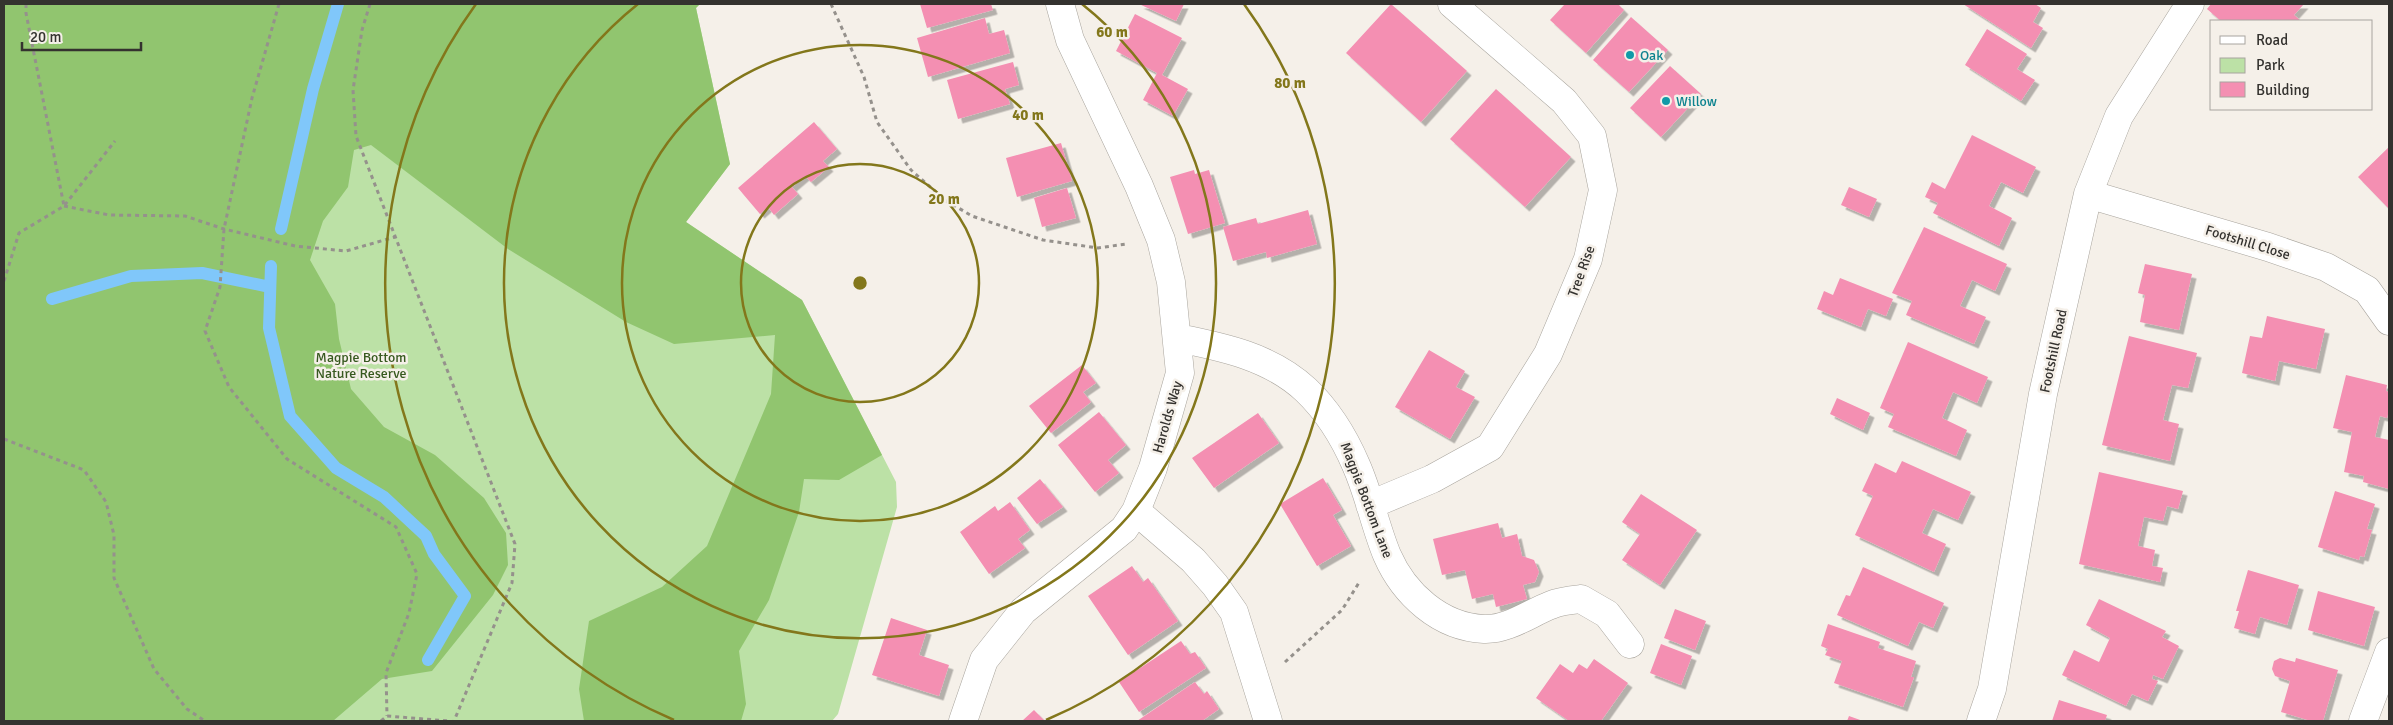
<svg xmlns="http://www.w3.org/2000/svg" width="2393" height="725" font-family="Signika,sans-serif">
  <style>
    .green { fill: #bce1a6 }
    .forest { fill: #91c56f }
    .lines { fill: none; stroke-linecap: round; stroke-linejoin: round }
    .stream { stroke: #80c7fa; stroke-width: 12 }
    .building { fill: #f48fb2; filter: url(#shadow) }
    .minor-casing { stroke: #a9a59e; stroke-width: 29 }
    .path { stroke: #95918c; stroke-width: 3; stroke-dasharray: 4 4; stroke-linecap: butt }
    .minor { stroke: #fff; stroke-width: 28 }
    .ring { fill: none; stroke: #83771b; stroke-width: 2.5 }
    .culture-dot { fill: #0f9aa8; stroke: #f5f0e9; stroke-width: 2 }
    .labels { text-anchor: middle; stroke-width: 5; stroke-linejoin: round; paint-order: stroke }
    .culture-label { font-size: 14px; fill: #0d838f; stroke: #f5f0e9; text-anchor: start }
    .street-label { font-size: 14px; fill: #34322f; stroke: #f5f0e9 }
    .park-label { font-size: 14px; fill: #37591f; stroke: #f5f0e9 }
    .centre { fill: #83771b; stroke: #f5f0e9; stroke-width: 2.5 }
    .ring-label { font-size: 15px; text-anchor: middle; font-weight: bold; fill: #83771b; stroke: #f5f0e9; stroke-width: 5; stroke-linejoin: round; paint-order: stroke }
  </style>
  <defs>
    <filter id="shadow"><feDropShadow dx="4.5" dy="4.5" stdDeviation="0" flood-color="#0004"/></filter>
  </defs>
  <rect width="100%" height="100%" fill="#f5f0e9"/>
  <!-- green -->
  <path class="green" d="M4,4H700L696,8L730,164L686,222L802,300L896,482L897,507L838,714L832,721H4Z"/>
  <!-- forest -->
  <path class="forest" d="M4,4H700L696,8L730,164L686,222L802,300L882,455L839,480L804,479L799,512L769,600L739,651L746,704L741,721H584L579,689L589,621L662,587L707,546L771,394L775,335L674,344L626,322L508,249L371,145L354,150L348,187L323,221L310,260L335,304L339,339L351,389L384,427L435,455L484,498L506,533L508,565L493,595L432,671L382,679L333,721H4Z"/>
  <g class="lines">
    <!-- stream -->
    <path class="stream" d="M281,229L313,89L338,4
      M271,266L269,328L290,416L336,468L384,497L426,536L434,554L465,596L428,660
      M52,299L131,276L202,273L270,287"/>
  </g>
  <!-- building -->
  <path class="building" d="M920,4H991L993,10L927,28Z
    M1139,4H1184L1176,21Z
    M1391,4L1467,71L1421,122L1346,53Z
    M1565,4H1618L1624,10L1586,53L1550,20Z
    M1963,4H2035L2041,8L2033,22L2043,28L2031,48Z
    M2211,4H2304L2294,15L2301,21H2221L2207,9Z
    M1135,14L1182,38L1162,75L1188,89L1173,116L1143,100L1157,73L1116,51Z
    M1631,17L1668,50L1629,92L1593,60Z
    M985,18L989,34L1004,30L1010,53L928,77L917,38Z
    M1987,29L2027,54L2017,69L2035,80L2021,101L1965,65Z
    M1013,62L1019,85L1005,89L1010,104L958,119L947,80Z
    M1670,66L1701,94L1661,137L1630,108Z
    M1496,89L1571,157L1525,207L1450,139Z
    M814,122L837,149L823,161L829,167L811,182L805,176L792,187L798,194L774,215L768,207L760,214L738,188Z
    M1972,135L2036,167L2023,193L2001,182L1989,206L2012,218L1999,246L1933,213L1938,203L1925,197L1932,182L1945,189Z
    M1061,143L1072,181L1017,197L1006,158Z
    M2389,147V209L2358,177Z
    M1194,170L1195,174L1209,170L1225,223L1188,234L1170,177Z
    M1849,187L1877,199L1869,217L1841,205Z
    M1067,188L1076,218L1042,227L1034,198Z
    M1308,210L1317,244L1267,258L1266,252L1233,261L1223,227L1256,218L1258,224Z
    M1924,227L2007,264L1995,291L1972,280L1960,306L1986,317L1974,344L1906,315L1912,301L1892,293Z
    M2145,264L2192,274L2179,330L2140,322L2145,295L2138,293Z
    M1840,278L1893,299L1886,316L1868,309L1861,327L1817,309L1824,291L1833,295Z
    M2267,316L2325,329L2316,369L2279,361L2275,381L2242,373L2250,336L2262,338Z
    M2129,336L2197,353L2188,388L2172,385L2163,420L2179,424L2170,461L2102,445Z
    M1908,342L1988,377L1977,403L1953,392L1942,418L1967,430L1956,456L1888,427L1894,414L1880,408Z
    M1429,350L1465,371L1456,387L1475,397L1450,439L1395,407Z
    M1082,365L1096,383L1083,392L1091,402L1051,433L1029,406Z
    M2346,375L2387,385L2386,391L2389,392V410L2387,418L2380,416L2375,437L2389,440V489L2363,482L2364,476L2344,472L2352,432L2333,428Z
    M1837,398L1870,413L1863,430L1830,414Z
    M1099,412L1126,445L1108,460L1119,473L1095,492L1058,445Z
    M1258,413L1279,443L1214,488L1192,458Z
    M1902,461L1971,492L1958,520L1933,509L1922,533L1946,544L1934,572L1855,535L1873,496L1862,491L1875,463L1896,473Z
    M2099,472L2183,491L2178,509L2167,506L2163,521L2144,517L2138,546L2155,550L2152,566L2163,568L2160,582L2079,564Z
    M1323,478L1342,510L1333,515L1351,546L1317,566L1280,504Z
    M1040,479L1063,507L1037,524L1017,498Z
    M2335,491L2375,504L2367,529L2372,530L2364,557L2360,556L2359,560L2318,547Z
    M1641,494L1697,530L1660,585L1622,560L1640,534L1622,522Z
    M1010,502L1030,530L1018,539L1025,548L989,574L960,532L995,506L998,511Z
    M1498,523L1502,538L1517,534L1522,556L1534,560L1539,572L1535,582L1523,585L1527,599L1496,607L1493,594L1472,599L1465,570L1442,575L1433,539Z
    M1132,566L1143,582L1148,578L1178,621L1128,655L1088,596Z
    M1863,567L1944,603L1933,628L1919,622L1908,646L1837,615L1846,595L1850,596Z
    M2248,570L2299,585L2287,625L2260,617L2255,634L2234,628L2239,611H2236Z
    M2318,591L2375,607L2364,646L2308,630Z
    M2099,599L2166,631L2162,637L2179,646L2163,679L2153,675L2152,679L2158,681L2148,701L2132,694L2126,706L2062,675L2074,650L2099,662L2110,638L2086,625Z
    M1675,609L1706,621L1695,650L1664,638Z
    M891,618L927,630L919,655L949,665L939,696L872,675Z
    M1828,624L1880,642L1878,648L1916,661L1911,677H1914L1903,707L1834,683L1842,661L1825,655L1828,649L1821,646Z
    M1181,641L1190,654L1195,652L1206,668L1139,712L1119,682Z
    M1661,644L1692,656L1681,685L1650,673Z
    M2280,658L2295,662L2296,658L2338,670L2323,721H2311L2281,712L2290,681L2275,676L2272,669L2274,661Z
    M1594,659L1628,683L1601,721H1569L1536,698L1560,664L1573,673L1579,664L1587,669Z
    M1195,682L1204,694L1207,691L1219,709L1202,721H1137Z
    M2059,700L2107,715L2105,721H2052Z
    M1034,710L1045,721H1022Z
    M1849,716L1863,721H1847Z"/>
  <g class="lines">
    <!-- minor casing -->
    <g class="minor-casing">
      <path id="minor" d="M2088,194L2268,247L2326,267L2367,290L2389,321
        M1178,338C1223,347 1271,357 1306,390C1329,412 1344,437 1356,465C1369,494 1375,526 1387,555C1404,594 1440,627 1484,629C1508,630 1530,613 1551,605C1560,601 1571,600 1581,599L1607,614L1630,644
        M1370,505L1432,479L1490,447L1548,354L1588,259L1603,190L1592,136L1564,101L1452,4
        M1136,511L1193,560L1215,585L1234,612L1268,721
        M963,721L984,660L1023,611L1124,529L1136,511L1153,468L1180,373L1171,282L1161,240L1139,186L1070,40L1060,4
        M1981,721L1992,689L2043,394L2088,194L2119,116L2190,4
        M2363,721L2389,652"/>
    </g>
    <!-- path -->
    <path class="path" d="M26,4V13L64,206
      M279,4L252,98L224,229L220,287L205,331L229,387L287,459L396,527L417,574L409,613L386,673L387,716
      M370,4L362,30L353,90L356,136L515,544L512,583L454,721
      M831,4L864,77L877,122L911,170L945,200L972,216L1043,240L1098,248L1126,244
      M64,206L109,215L185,216L224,229L295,246L346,251L395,237
      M4,281L19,233L64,206L115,141
      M4,439L84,470L106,502L114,535V578L154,669L187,709L205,721
      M1285,662L1342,610L1360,581
      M381,721L387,716L449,721"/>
    <!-- minor -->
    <use href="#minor" class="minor"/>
  </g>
  <!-- distance rings -->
  <g class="ring">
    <circle cx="860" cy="283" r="119"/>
    <circle cx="860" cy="283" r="238"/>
    <path d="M1082 4A356 356 0 1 1 638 4"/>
    <path d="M674 720A475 475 0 0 1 476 4M1244 4A475 475 0 0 1 1046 720"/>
  </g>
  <!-- markers -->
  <g class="culture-dot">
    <circle cx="1630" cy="55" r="5"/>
    <circle cx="1666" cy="101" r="5"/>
  </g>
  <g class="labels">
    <!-- culture labels -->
    <g class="culture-label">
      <text x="1640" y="60">Oak</text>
      <text x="1676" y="106">Willow</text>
    </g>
    <!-- street labels -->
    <g class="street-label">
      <text transform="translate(2248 242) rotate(17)" y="5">Footshill Close</text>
      <text transform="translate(1581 271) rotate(-70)" y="5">Tree Rise</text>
      <text transform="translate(2053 351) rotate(-78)" y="5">Footshill Road</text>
      <text transform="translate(1167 417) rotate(-74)" y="5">Harolds Way</text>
      <text transform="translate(1367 500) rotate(69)" y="5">Magpie Bottom Lane</text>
    </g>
    <!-- park labels -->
    <g class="park-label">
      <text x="361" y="362">Magpie Bottom<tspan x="361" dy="16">Nature Reserve</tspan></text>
    </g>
  </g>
  <circle cx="860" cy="283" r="8" class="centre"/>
  <g class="ring-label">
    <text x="1112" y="37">60 m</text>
    <text x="1290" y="88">80 m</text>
    <text x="1028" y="120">40 m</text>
    <text x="944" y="204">20 m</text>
  </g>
  <!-- border -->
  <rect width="2393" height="725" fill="none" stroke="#34322f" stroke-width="10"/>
  <!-- legend -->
  <rect x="2210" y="20" width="162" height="90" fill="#f5f0e9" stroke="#a8a49f"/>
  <rect x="2220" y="36" width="25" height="8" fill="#ffffff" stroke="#a8a49f"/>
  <text x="2256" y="45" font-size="15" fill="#34322f">Road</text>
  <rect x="2220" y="58" width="25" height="15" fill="#bce1a6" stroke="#a8a49f"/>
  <text x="2256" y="70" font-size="15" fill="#34322f">Park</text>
  <rect x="2220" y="82" width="25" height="15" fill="#f48fb2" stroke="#a8a49f"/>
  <text x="2256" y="95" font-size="15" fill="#34322f">Building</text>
  <!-- scale -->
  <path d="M22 42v8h119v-8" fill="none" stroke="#34322f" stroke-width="2.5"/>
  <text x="30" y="42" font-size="15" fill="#34322f" stroke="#f5f0e9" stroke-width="4" paint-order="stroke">20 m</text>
</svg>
